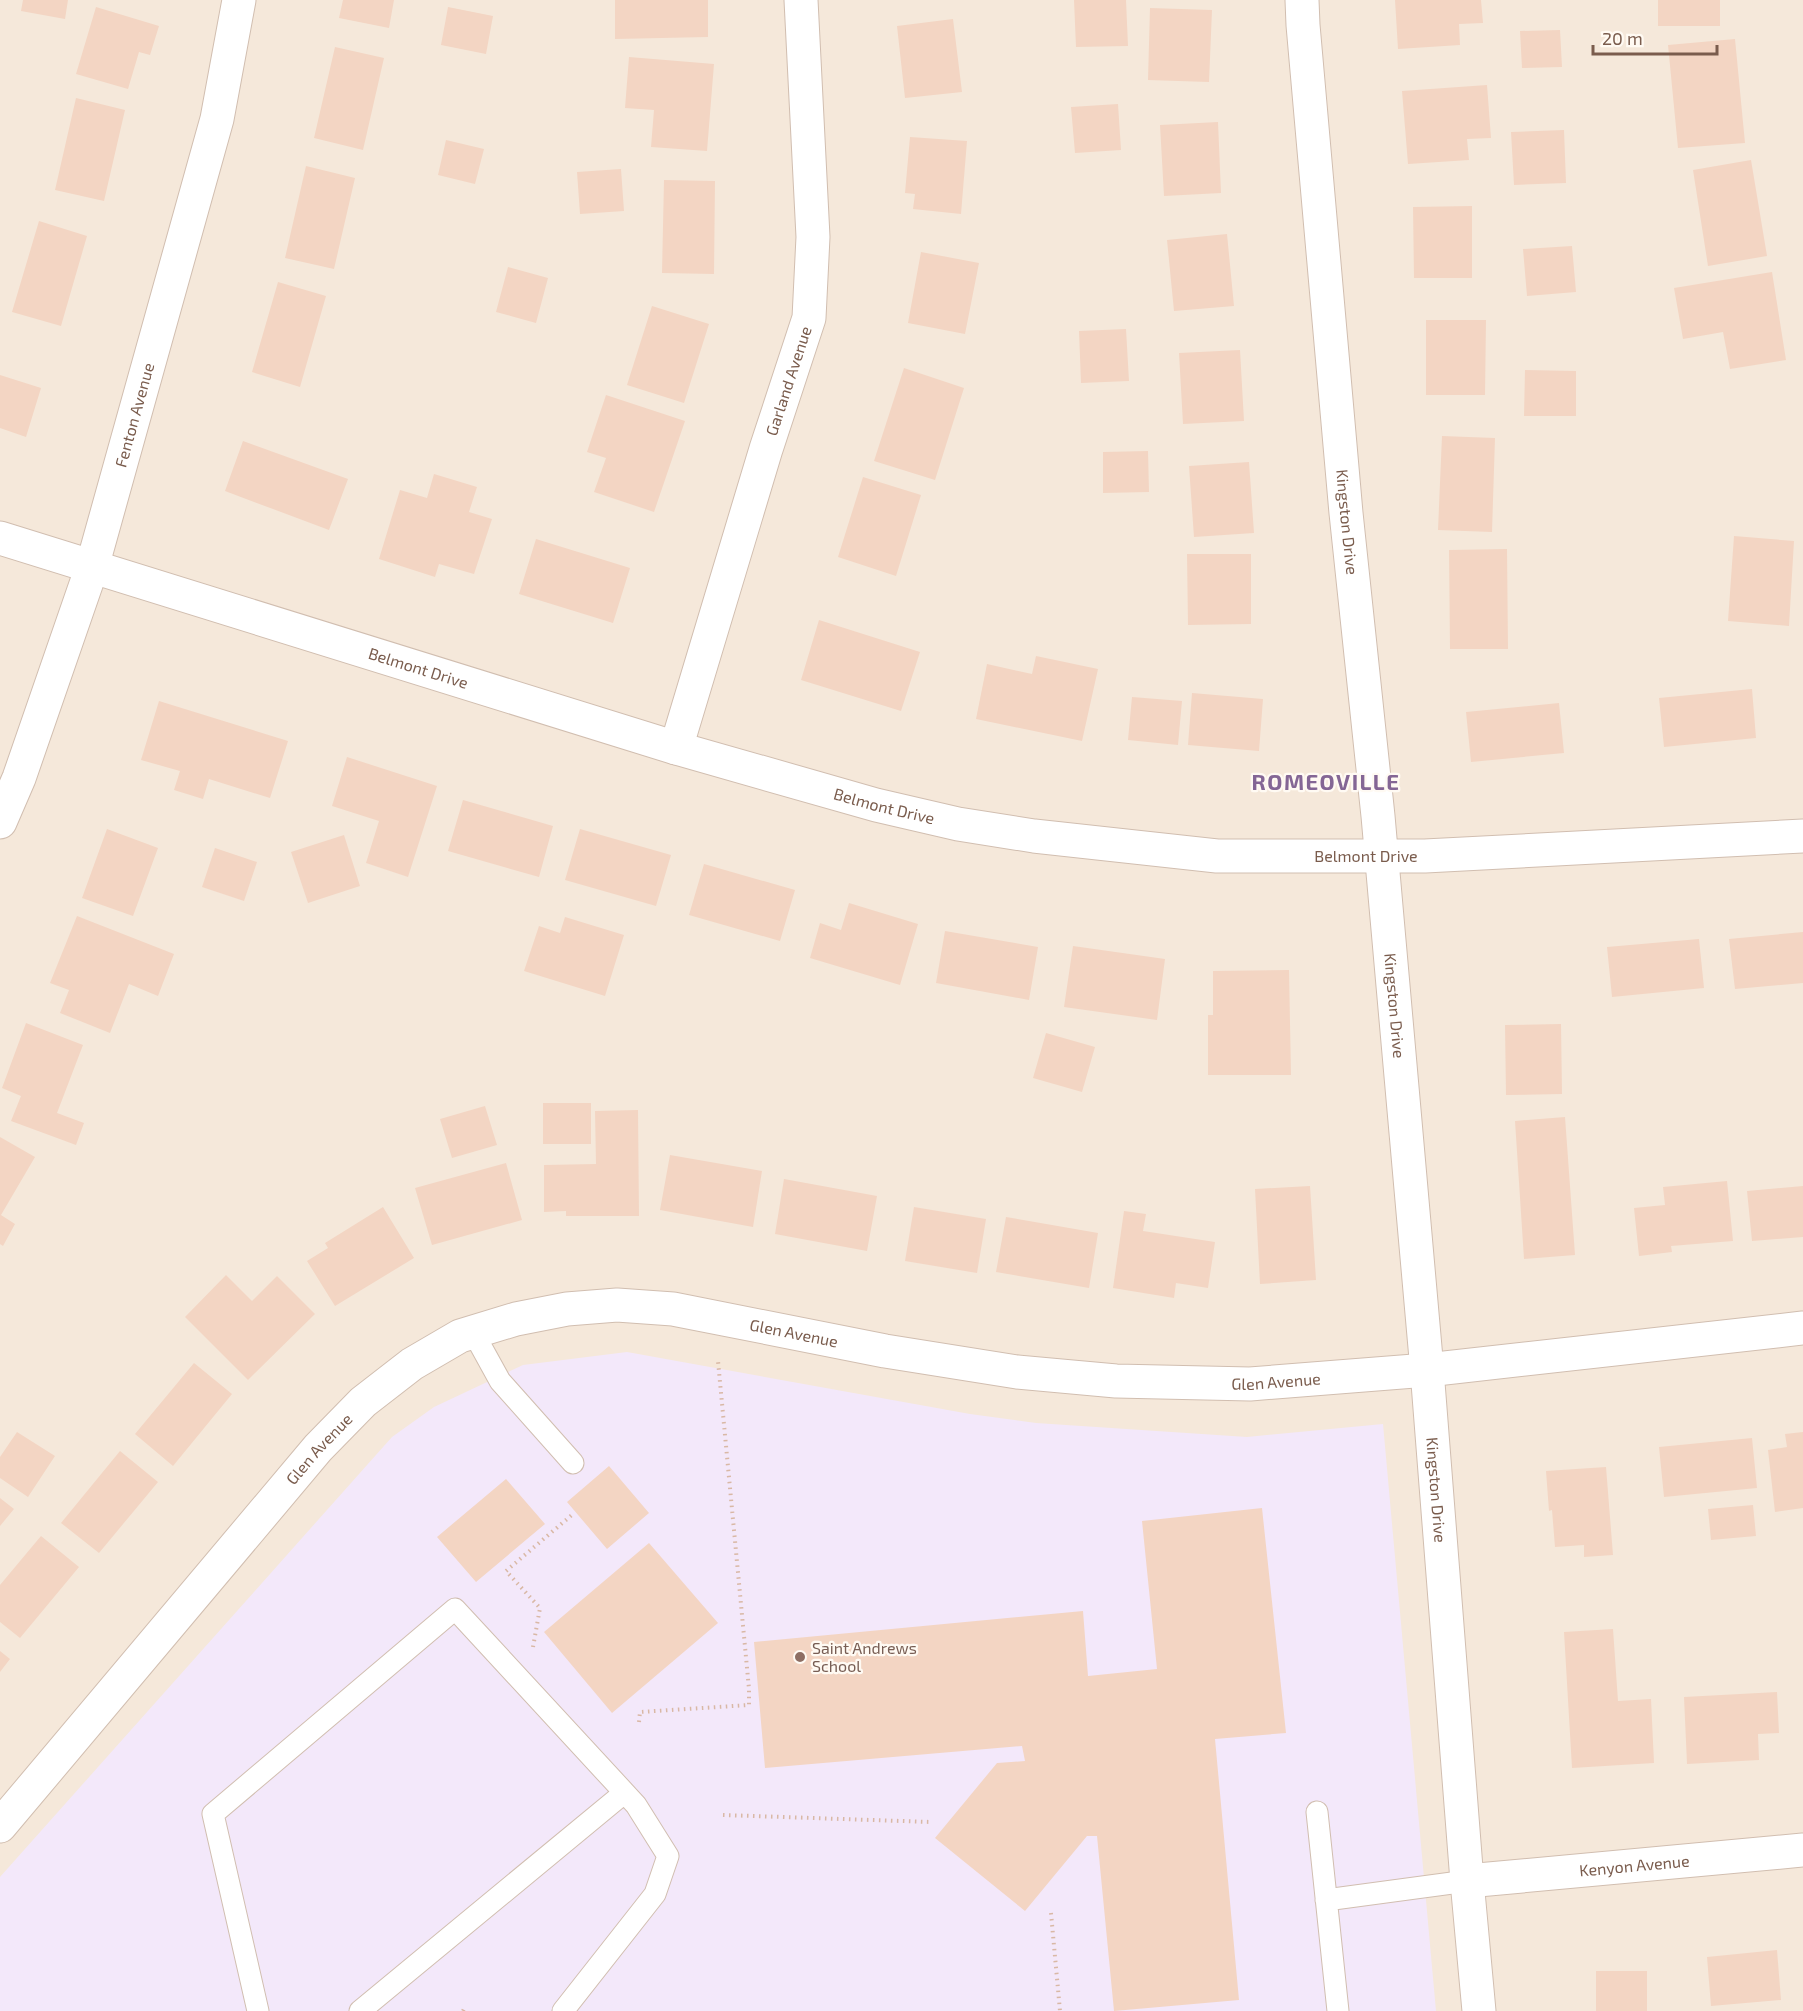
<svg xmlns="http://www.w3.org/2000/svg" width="1803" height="2011" font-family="'Exo 2',sans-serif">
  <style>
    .residential { fill: #f5e8da }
    .education { fill: #f3e8fa }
    .building { fill: #f3d5c3 }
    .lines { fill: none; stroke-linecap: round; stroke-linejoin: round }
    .service-casing { stroke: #d1beb0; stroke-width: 23 }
    .minor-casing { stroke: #d1beb0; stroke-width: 35 }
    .tertiary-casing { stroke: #d1beb0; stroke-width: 35 }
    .path { stroke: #d9b8a5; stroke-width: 4; stroke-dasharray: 1.5 4.5; stroke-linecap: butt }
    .service { stroke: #fff; stroke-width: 21 }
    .minor { stroke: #fff; stroke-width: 33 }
    .tertiary { stroke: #fff; stroke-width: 33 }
    .education-dot { fill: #8d6e63; stroke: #fffaf3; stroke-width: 2 }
    .labels { text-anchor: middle; stroke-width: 4.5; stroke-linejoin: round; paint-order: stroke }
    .street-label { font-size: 16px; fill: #7a5c4d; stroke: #fffaf3 }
    .education-label { font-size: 16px; fill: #785e54; stroke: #fffaf3; text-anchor: start }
    .district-label { font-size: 22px; font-weight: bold; letter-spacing: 1.5px; fill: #846695; stroke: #fffaf3 }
  </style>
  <rect width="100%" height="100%" fill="#fdf6ec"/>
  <!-- residential -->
  <path class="residential" d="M0,0H1803V2011H0Z"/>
  <!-- education -->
  <path class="education" d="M627,1352L970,1414L1036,1423L1247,1437L1383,1424L1436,2011H0V1877L392,1437L434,1407L523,1365Z"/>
  <!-- building -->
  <path class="building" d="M23,0H68L65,19L21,11Z
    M343,0H394L389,28L339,18Z
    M615,0H708V37L615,39Z
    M1074,0H1126L1128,46L1076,47Z
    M1395,0H1481L1483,23L1459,24L1460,45L1398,49Z
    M1658,0H1720V26H1658Z
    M96,7L159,26L150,55L139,52L128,89L76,74Z
    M448,7L493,16L486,54L441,45Z
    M1150,8L1212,10L1209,82L1148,80Z
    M953,19L962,92L905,98L897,26Z
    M1560,30L1562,67L1522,68L1520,31Z
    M1735,39L1745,143L1678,148L1668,45Z
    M335,47L384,58L363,150L314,138Z
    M629,57L714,64L707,151L651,147L654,110L625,108Z
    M1487,85L1491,138L1467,139L1469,160L1408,164L1402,91Z
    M76,98L125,110L104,201L55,190Z
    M1118,104L1121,150L1075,153L1071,107Z
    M1218,122L1221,193L1164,196L1160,125Z
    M1564,130L1566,183L1514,185L1511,132Z
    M910,137L967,141L961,214L913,209L915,194L905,193Z
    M446,140L484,149L475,184L438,175Z
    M1751,160L1767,256L1708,266L1693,170Z
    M306,166L355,178L334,269L285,258Z
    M621,169L624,211L580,214L577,172Z
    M664,180L715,181L714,274L662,273Z
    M1472,206V278H1414L1413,207Z
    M39,221L87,236L61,326L12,312Z
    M1227,234L1234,306L1174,311L1167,240Z
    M1572,246L1576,292L1527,296L1523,249Z
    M921,252L979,263L965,334L908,323Z
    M508,267L548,278L536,323L496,312Z
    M1772,272L1786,360L1730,369L1723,332L1683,339L1674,288Z
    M278,282L326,296L300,387L252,372Z
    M652,306L709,324L684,403L627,385Z
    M1426,320H1486L1485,395H1426Z
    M1126,329L1129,381L1081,383L1079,331Z
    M1240,350L1244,421L1183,424L1179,353Z
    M904,368L964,388L935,480L874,461Z
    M1525,370L1576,371V416H1524Z
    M0,375L41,388L26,437L0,428Z
    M606,395L685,421L654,512L594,492L606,458L587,452Z
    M1442,436L1495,438L1492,532L1438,530Z
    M243,441L348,479L329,530L225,491Z
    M1148,451L1149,492L1103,493V452Z
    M1249,462L1254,533L1194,537L1189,466Z
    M434,474L477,487L469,512L492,519L474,574L439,564L435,577L379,559L400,490L427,498Z
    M863,477L921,495L896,576L838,557Z
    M1734,536L1794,541L1789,626L1728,621Z
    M536,539L630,568L613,623L519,594Z
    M1507,549L1508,649H1450L1449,550Z
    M1187,554H1251V624L1188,625Z
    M819,620L920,652L901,711L801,680Z
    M1036,656L1098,669L1082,741L976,719L987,664L1032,674Z
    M1752,689L1756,738L1664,747L1659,698Z
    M1192,693L1263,699L1259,751L1188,745Z
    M1132,697L1182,701L1178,745L1128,740Z
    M159,701L288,741L270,798L209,779L203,799L174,790L180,771L141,760Z
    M1559,703L1564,753L1471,762L1466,712Z
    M347,757L437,786L408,877L366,863L379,821L332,806Z
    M463,800L553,826L539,877L448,851Z
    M107,829L158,848L133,916L82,898Z
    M580,829L671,855L656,906L565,880Z
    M344,835L360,886L308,903L291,852Z
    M215,848L257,862L244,901L202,887Z
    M704,864L795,890L780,941L689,915Z
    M849,903L918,924L900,985L810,958L820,923L841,930Z
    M77,916L174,954L158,996L129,984L110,1033L60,1013L69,990L50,983Z
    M565,917L624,935L605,996L524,971L539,926L560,933Z
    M945,931L1038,947L1029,1000L936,983Z
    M1803,932V983L1735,989L1729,939Z
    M1699,939L1704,988L1612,997L1607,947Z
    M1073,946L1165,959L1157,1020L1064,1007Z
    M1289,970L1291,1075H1208V1015H1213V971Z
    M26,1023L83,1045L57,1113L84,1123L76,1145L11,1121L21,1096L2,1088Z
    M1561,1024L1562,1094L1506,1095L1505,1025Z
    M1046,1033L1095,1047L1082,1092L1033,1078Z
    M543,1103H591V1144H543Z
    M485,1106L497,1145L452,1158L440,1119Z
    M638,1110L639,1216H566V1211L544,1212V1165L596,1164L595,1111Z
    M1565,1117L1575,1255L1524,1259L1515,1121Z
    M0,1137L35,1157L1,1215L15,1224L3,1246L0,1244Z
    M670,1155L762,1171L753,1227L660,1210Z
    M506,1163L522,1220L432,1245L415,1188Z
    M784,1179L877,1196L867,1251L775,1234Z
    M1727,1181L1733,1241L1671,1246L1672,1252L1639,1256L1634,1208L1665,1205L1663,1187Z
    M1310,1186L1316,1280L1260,1284L1255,1189Z
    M1803,1186V1237L1752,1241L1747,1191Z
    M383,1207L414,1258L335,1306L307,1261L328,1248L325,1243Z
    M914,1207L986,1219L977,1273L905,1261Z
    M1124,1211L1146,1214L1143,1231L1215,1242L1208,1288L1176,1283L1174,1298L1113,1288Z
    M1006,1217L1098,1233L1089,1288L996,1272Z
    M226,1275L252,1301L277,1276L315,1314L248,1380L185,1317Z
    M194,1363L232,1394L173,1466L135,1434Z
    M17,1432L55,1456L28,1497L0,1478V1457Z
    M1803,1432V1508L1775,1512L1768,1450L1787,1447L1785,1434Z
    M1752,1438L1757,1488L1664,1497L1659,1447Z
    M120,1451L158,1482L99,1553L61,1523Z
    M609,1466L649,1513L607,1549L567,1502Z
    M1606,1467L1613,1555L1584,1557V1545L1555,1547L1552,1510L1549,1511L1546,1471Z
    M506,1479L545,1524L476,1582L437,1537Z
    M0,1498L14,1509L0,1526Z
    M1753,1505L1756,1536L1711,1540L1708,1509Z
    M1262,1508L1286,1733L1215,1739L1239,2000L1114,2011L1097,1836H1087L1025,1911L935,1838L997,1763L1025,1761L1022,1746L765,1768L754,1642L1083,1611L1088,1676L1157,1669L1142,1521Z
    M41,1536L79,1567L20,1638L0,1622V1585Z
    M649,1543L718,1623L612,1713L544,1632Z
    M1613,1629L1618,1701L1651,1699L1654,1763L1572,1768L1564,1632Z
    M0,1651L10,1659L0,1672Z
    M1777,1692L1779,1733L1758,1734L1759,1760L1687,1764L1684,1697Z
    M1777,1950L1781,2000L1711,2006L1707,1957Z
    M1596,1971H1647V2011H1596Z"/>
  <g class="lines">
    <!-- service casing -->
    <g class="service-casing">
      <path id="service" d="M473,1332L500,1381L573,1463
        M1317,1812L1338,2011
        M1326,1900L1467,1881
        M258,2011L213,1814L455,1609L636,1805L668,1856L655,1894L563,2011
        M360,2011L624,1793"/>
    </g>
    <!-- minor casing -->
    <g class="minor-casing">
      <g id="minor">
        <path id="s1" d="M1302,0L1303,25L1346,513L1378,816L1427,1370L1467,1881L1479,2011"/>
        <path id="s2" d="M676,748L766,449L809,318L813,237L801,0"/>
        <path id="s3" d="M0,822L19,778L92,567L217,119L239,0"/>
        <path id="s4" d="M0,1826L318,1448L363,1402L412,1364L460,1336L516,1319L567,1309L617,1305L673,1309L885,1351L1017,1372L1116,1381L1250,1384L1427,1370L1803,1328"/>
        <path id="s5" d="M1467,1881L1803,1850"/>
      </g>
    </g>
    <!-- tertiary casing -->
    <g class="tertiary-casing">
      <g id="tertiary">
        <path id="s6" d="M0,538L676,748L876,805L958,824L1034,836L1217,856H1425L1803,836"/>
      </g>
    </g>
    <!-- path -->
    <path class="path" d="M533,1647L540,1608L506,1571L573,1514
      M639,1722L640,1712L749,1705V1689L718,1361
      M723,1815L931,1822
      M1051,1913L1060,2011
      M463,2011L464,2009"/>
    <!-- service -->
    <use href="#service" class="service"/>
    <!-- minor -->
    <use href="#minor" class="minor"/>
    <!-- tertiary -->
    <use href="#tertiary" class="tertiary"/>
  </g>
  <!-- markers -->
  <circle class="education-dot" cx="800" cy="1657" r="6"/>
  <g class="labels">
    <!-- street labels -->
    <g class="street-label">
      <text dy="6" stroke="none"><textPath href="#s2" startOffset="384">Garland Avenue</textPath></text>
      <text dy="6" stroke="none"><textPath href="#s3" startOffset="429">Fenton Avenue</textPath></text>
      <text dy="6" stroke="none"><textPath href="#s1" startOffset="524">Kingston Drive</textPath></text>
      <text dy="6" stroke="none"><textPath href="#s6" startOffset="438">Belmont Drive</textPath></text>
      <text dy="6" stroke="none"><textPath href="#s6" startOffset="924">Belmont Drive</textPath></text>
      <text dy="6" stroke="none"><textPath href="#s6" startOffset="1410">Belmont Drive</textPath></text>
      <text dy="6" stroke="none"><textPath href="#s1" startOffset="1010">Kingston Drive</textPath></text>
      <text dy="6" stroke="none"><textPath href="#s4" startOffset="1016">Glen Avenue</textPath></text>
      <text dy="6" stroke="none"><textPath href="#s4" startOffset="1502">Glen Avenue</textPath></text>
      <text dy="6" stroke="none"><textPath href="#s4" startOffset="494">Glen Avenue</textPath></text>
      <text dy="6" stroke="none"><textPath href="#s1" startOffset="1496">Kingston Drive</textPath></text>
      <text dy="6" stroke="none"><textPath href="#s5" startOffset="168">Kenyon Avenue</textPath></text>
    </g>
    <!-- education labels -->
    <g class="education-label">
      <text x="812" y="1654">Saint Andrews<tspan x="812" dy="18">School</tspan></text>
    </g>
    <!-- district labels -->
    <g class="district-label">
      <text x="1326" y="790">ROMEOVILLE</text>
    </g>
  </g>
  <!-- scale -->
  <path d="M1593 45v9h124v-9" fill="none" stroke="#7a5c4d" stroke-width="3"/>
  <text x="1602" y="45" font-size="18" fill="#7a5c4d" stroke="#fffaf3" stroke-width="4.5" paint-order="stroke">20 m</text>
</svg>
